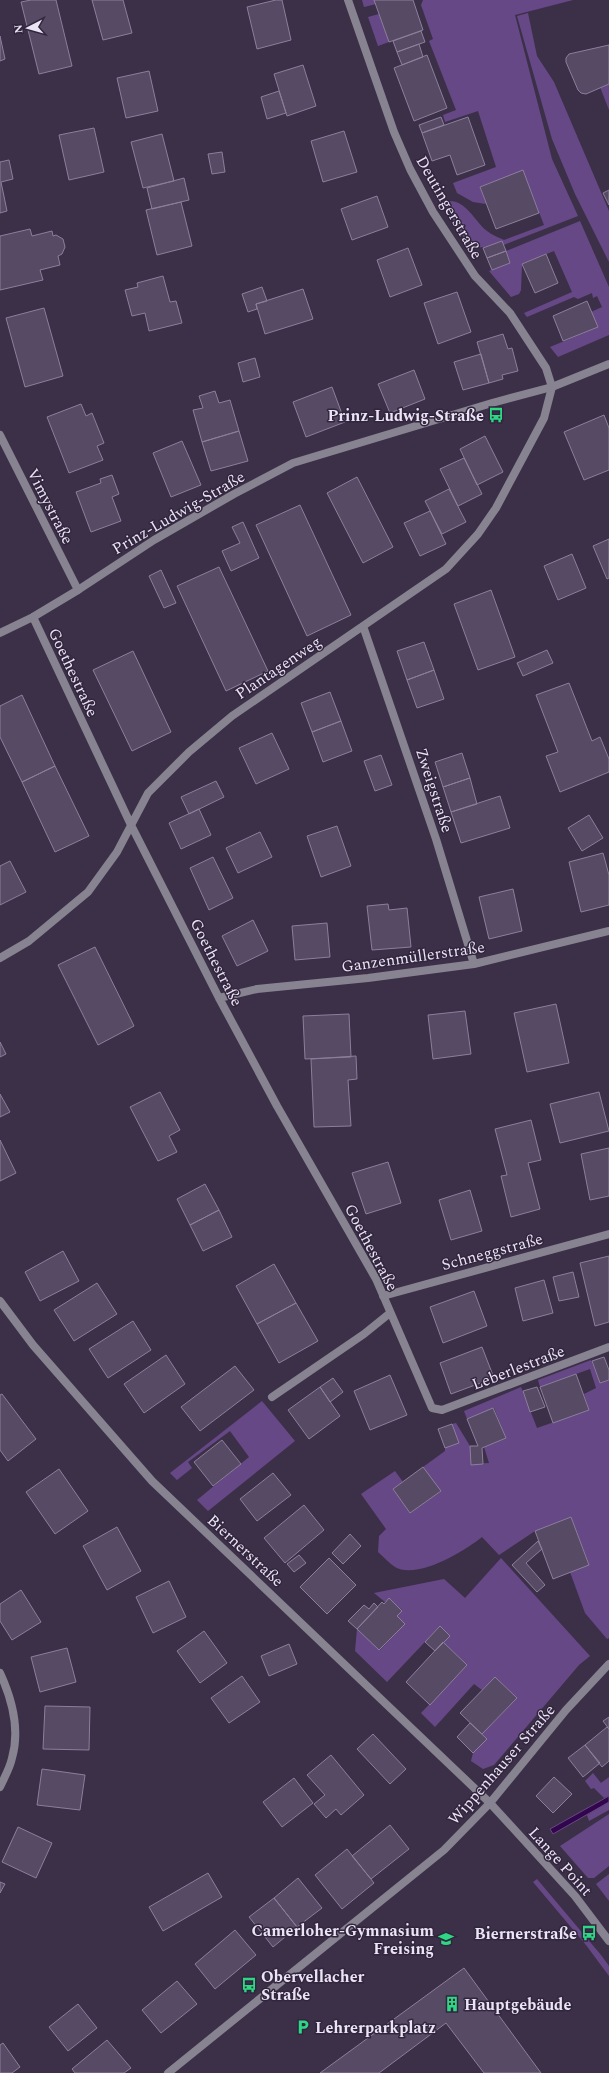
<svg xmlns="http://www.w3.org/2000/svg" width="609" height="2073" font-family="Spectral,serif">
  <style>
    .green { fill: #674887 }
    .water { fill: #31064f; stroke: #694980 }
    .building { fill: #574a65; stroke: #8c7f9c }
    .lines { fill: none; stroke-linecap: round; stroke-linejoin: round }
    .minor { stroke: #888390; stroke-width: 8 }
    .tertiary { stroke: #888390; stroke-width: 8 }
    .labels { text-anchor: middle; stroke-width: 3; stroke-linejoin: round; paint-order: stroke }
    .street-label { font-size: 16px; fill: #ebe4f4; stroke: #32263f }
    .poi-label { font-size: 16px; font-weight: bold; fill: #ebe4f4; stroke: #32263f; text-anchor: end }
  </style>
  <rect width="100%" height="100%" fill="#3c3049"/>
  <!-- green -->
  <path class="green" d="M362,0H374L376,4L364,7Z
    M423,0H573L515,15L552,159L578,216L501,246L470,248L442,202C465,196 472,219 487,231C492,235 498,237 504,240L544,225L523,171L480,187L486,204L473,202L457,193L453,183L496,167L478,111L445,122L443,115L456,110L429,41L433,39L421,5Z
    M528,13L537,56L554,82L609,211V262L575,194L552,139L517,16Z
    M379,14L389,42L378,46L368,17Z
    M609,83V110L600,87Z
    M580,221L609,287V335L558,357L550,347L598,327L591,312L602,307L597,296L593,298L592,293L578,299L574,297L527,317L524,313L572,292L554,251L522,264L521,290L519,294L511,297L489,271L510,263L506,251Z
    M591,1360L600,1383L609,1380V1638L607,1639L585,1613L570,1572L589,1564L571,1517L535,1531L499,1555L482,1537C465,1551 417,1580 395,1567C389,1563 384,1557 378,1552L379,1536L386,1529L361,1494L395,1471L403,1482L393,1489L410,1513L440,1492L423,1467L445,1451V1448L458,1443L452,1424L456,1423L470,1446L471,1464L489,1463L484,1447L506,1438L494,1408L467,1419L464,1411L521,1387L537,1428L589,1410L584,1394L596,1388L590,1369L540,1387L538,1380Z
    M262,1401L295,1441L208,1511L197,1500L249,1457L230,1431L188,1462L192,1468L177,1480L170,1473Z
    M501,1558L590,1656L579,1665L494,1765L483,1769L471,1761L473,1753L486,1739L482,1734L517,1698L495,1677L482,1690L474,1684L435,1727L421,1713L467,1665L443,1642L440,1626L387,1682L355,1651L357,1629L380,1650L405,1624L397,1616L402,1610L389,1599L385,1602L374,1593L444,1579L465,1598Z
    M593,1773L601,1783L609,1777V1796L604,1798L594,1788L591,1789L585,1781Z
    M609,1802V1810L589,1821L587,1815Z
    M609,1814V1866L594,1878H588L560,1846Z
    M609,1874V1901L596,1884Z
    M537,1879L601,1955L609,1966V1976L586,1945L533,1882Z"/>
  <!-- water -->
  <path class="water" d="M609,1796V1802L553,1834L550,1829Z"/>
  <!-- building -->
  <path class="building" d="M31,0H56L72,66L39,74L21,2Z
    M92,0H123L132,33L103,40Z
    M276,0H282L291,40L257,49L247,7Z
    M374,0H413L423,30L389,42Z
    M421,31L425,42L397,52L393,41Z
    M0,36L5,59L0,61Z
    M419,44L423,57L402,65L397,52Z
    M609,45V84L586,94L581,93L578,90L566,62V58L569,54Z
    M427,55L447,108L414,121L394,68Z
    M303,65L316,106L287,116L274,74Z
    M149,71L158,111L126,118L117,78Z
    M279,91L286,113L267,119L261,97Z
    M441,117L444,125L422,133L419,125Z
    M468,117L485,165L457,175L450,155L432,161L422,133Z
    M94,128L104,172L69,180L59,135Z
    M344,131L357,172L323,182L311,141Z
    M162,134L174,181L143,188L131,142Z
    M222,152L225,172L212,174L208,154Z
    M9,160L13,179L1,182L7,211L0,213V162Z
    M523,170L539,213L496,229L480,187Z
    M184,178L189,200L152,209L147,188Z
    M609,190V205L603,193Z
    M377,196L388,227L352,240L341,209Z
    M181,202L192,246L157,255L146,210Z
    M30,229L32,236L52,231L53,236L56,235L63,239L65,247L62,254L58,256L60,265L40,270L43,280L0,290V236Z
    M502,241L506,251L487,258L483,248Z
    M408,248L422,285L390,297L377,260Z
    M506,251L510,263L492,270L487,258Z
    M546,254L558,283L535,293L522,264Z
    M163,276L170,302L176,301L182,323L149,331L145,313L132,316L125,290L138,287L137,283Z
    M262,287L267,301L256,304L257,309L248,312L242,294Z
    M303,289L313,319L265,334L256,304Z
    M457,292L471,332L438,344L424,303Z
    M587,301L598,327L563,341L553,316Z
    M44,308L63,376L25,387L6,318Z
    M503,334L508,349L512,348L518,371L502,375L503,379L489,383L477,342Z
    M481,354L489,383L463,390L454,362Z
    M255,358L260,377L243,382L238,363Z
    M414,370L425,399L390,413L378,384Z
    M332,387L345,422L306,437L293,402Z
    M215,391L219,403L230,400L239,431L202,442L193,410L203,408L199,396Z
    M81,404L86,416L92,413L104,443L97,446L103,460L69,473L47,417Z
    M604,415L609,428V470L584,480L564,432Z
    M239,431L248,461L211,471L202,442Z
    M485,436L503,472L477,485L460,449Z
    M182,441L201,485L171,497L153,453Z
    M464,458L482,494L458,506L440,469Z
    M112,475L119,494L112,497L121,521L91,532L76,492L101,483L100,479Z
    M357,477L393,547L363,563L327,493Z
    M449,489L466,522L442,534L425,501Z
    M300,505L351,615L307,636L256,525Z
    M430,511L446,544L420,556L404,523Z
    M243,522L259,558L231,571L222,551L240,543L232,527Z
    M609,539V578L607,579L593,546Z
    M572,554L586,588L558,600L544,566Z
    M219,567L268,671L226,691L177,586Z
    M161,570L176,603L164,608L149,576Z
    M491,590L515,657L478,670L454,604Z
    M424,642L434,670L407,680L397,651Z
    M547,650L553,663L523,676L517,663Z
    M133,651L171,732L132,751L93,670Z
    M434,670L444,699L417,708L407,680Z
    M569,683L592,741L600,737L609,759V772L560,792L546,756L558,752L536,695Z
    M330,692L341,721L312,732L301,703Z
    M22,695L55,766L22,782L0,737V706Z
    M341,721L352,751L323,762L312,732Z
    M272,733L289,769L256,784L239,748Z
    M462,753L470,778L443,787L435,762Z
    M381,755L392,785L375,791L364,761Z
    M55,766L89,836L55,852L22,782Z
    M470,778L477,804L451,812L443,787Z
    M216,781L224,797L189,814L181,797Z
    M500,796L510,828L461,843L451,812Z
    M199,809L211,835L181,849L169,823Z
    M589,815L603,838L582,851L568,828Z
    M337,826L351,866L321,877L307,836Z
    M260,832L272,857L238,873L226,848Z
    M603,853L609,875V905L581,912L569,862Z
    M213,857L233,898L209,910L190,868Z
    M10,861L26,892L0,905V866Z
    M513,889L522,931L489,939L479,897Z
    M388,904L389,910L407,908L411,947L372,950L367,906Z
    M253,920L268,951L237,966L222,936Z
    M327,923L330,957L295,960L292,926Z
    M95,947L134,1026L98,1045L58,965Z
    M556,1004L569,1063L527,1072L514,1013Z
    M465,1011L471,1054L433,1059L428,1015Z
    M349,1014L351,1057L305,1059L303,1016Z
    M0,1042L6,1054L0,1057Z
    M356,1056L357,1079L348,1080L351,1126L314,1127L311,1059Z
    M160,1092L180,1130L169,1136L177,1152L158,1161L130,1107Z
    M599,1092L609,1131L560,1143L550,1104Z
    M0,1094L10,1112L0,1117Z
    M531,1120L541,1160L528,1163L540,1209L511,1217L501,1176L507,1175L495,1129Z
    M0,1140L16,1173L0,1181Z
    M609,1148V1196L590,1200L581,1154Z
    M388,1162L401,1203L366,1214L352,1173Z
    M205,1184L219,1210L190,1225L177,1199Z
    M470,1190L482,1231L451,1240L439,1200Z
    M219,1210L232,1237L203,1251L190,1225Z
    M63,1251L79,1281L40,1301L25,1272Z
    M609,1256V1322L595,1326L580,1263Z
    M274,1264L296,1303L257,1324L236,1286Z
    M573,1272L579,1297L559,1301L553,1277Z
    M544,1280L553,1313L523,1321L515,1288Z
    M97,1283L117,1314L74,1341L54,1310Z
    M474,1291L487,1326L443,1343L430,1307Z
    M296,1303L318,1341L279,1363L257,1324Z
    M133,1321L151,1350L108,1378L89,1349Z
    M482,1347L494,1378L451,1394L440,1363Z
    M166,1355L185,1384L144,1413L124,1384Z
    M604,1357L609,1370V1380L600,1383L592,1361Z
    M235,1366L254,1390L200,1431L181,1407Z
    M576,1374L589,1410L553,1423L540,1387Z
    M390,1375L407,1415L370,1430L354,1391Z
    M333,1378L343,1392L330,1402L320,1387Z
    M320,1387L340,1416L309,1439L288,1410Z
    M537,1387L545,1407L530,1412L523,1391Z
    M2,1394L36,1439L8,1461L0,1450V1395Z
    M493,1408L506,1438L482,1448L483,1464L471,1465L470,1446H478L467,1419Z
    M452,1424L459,1443L445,1448L438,1429Z
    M222,1440L241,1464L213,1486L194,1462Z
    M423,1467L441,1491L410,1513L393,1489Z
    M59,1469L88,1511L55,1534L26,1492Z
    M273,1473L291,1495L257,1521L240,1499Z
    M304,1505L324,1530L285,1563L264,1538Z
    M571,1517L589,1565L553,1579L535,1531Z
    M117,1527L141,1571L107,1590L83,1546Z
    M350,1534L361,1546L343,1564L332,1553Z
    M538,1541L542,1549L526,1563L545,1585L537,1592L512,1565Z
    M299,1555L306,1563L294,1572L287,1564Z
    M329,1558L356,1585L327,1614L300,1587Z
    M169,1581L186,1617L153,1633L136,1597Z
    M21,1590L41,1622L12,1640L0,1621V1604Z
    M389,1598L402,1611L397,1616L405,1624L379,1650L357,1629L382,1602L384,1604Z
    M374,1603L378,1607L357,1629L348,1621L364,1605L369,1609Z
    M440,1626L450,1636L435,1651L425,1642Z
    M204,1631L227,1663L200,1683L177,1651Z
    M443,1642L467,1665L430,1705L406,1682Z
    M289,1644L297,1664L269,1676L261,1656Z
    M67,1648L76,1682L40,1692L31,1657Z
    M242,1676L260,1702L229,1723L211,1698Z
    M495,1677L517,1698L482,1734L460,1713Z
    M45,1706L90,1707L89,1750L43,1749Z
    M609,1717V1729L603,1721Z
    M470,1723L487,1739L473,1753L457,1737Z
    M607,1727L609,1729V1761L602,1767L585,1745Z
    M373,1734L406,1769L390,1784L357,1749Z
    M585,1745L600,1763L583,1777L568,1758Z
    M331,1755L364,1795L341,1815L336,1809L326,1818L314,1804L325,1795L307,1775Z
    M42,1769L85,1775L80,1810L37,1805Z
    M554,1777L572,1794L553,1813L536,1796Z
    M294,1778L313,1803L282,1827L263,1802Z
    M390,1825L409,1849L371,1879L352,1856Z
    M18,1827L52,1843L36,1878L2,1862Z
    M347,1849L374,1883L342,1909L315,1875Z
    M208,1873L222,1897L163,1931L149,1907Z
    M298,1878L322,1908L297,1927L274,1898Z
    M0,1882L5,1884L0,1893Z
    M274,1898L297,1927L273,1947L249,1917Z
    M235,1930L256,1955L215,1989L195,1964Z
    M464,1968L541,2073H484L446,2023L379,2073H320Z
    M177,1981L197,2004L161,2033L142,2010Z
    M78,2004L97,2028L68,2051L49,2027Z
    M107,2040L131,2068L124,2073H75L72,2069Z
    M3,2043L20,2067L12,2073H0V2045Z"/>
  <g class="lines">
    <!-- minor -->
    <path class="minor" d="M0,435L78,590
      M33,617L131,825L219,998L277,1106L376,1279L432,1408L442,1410L609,1347
      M363,626L436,839L474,964
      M0,958L29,941L88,892L117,852L148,793L189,752L232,716L446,569L478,534L496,508L544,418L552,387L546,368L510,313L475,276L433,212L410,169L394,132L348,0
      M219,998L257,989L368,978L474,964L609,931
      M383,1296L609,1234
      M0,1301L33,1345L152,1481L490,1803L575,1896L609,1941
      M272,1397L364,1334L390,1313
      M0,1673C12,1699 20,1730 12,1758C10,1768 4,1778 0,1787"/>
    <!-- tertiary -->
    <path class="tertiary" d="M0,633L33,617L78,590L154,540L234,494L293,463L492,403L552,387L609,364
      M168,2073L444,1850L490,1803L566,1710L609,1664"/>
  </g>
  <!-- icons -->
  <defs>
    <g id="bus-bare" transform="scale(1.2)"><path d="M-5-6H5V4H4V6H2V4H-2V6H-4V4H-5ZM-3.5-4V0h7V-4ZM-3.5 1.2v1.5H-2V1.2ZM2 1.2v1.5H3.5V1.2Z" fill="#2cd884" stroke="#32263f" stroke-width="2.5" paint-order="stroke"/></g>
    <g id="school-bare" transform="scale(1.2)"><path d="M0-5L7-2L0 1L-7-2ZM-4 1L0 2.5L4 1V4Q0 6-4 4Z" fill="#2cd884" stroke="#32263f" stroke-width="2.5" paint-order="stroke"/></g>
    <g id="building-bare" transform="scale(1.2)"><path d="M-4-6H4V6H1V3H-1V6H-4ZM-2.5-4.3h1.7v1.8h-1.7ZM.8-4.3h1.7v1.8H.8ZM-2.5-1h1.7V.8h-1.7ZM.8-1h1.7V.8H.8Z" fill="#2cd884" stroke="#32263f" stroke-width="2.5" paint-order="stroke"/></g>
    <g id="parking-bare" transform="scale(1.2)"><path d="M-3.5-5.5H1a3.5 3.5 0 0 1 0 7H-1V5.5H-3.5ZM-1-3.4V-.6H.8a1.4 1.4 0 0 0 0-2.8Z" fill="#2cd884" stroke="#32263f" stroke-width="2.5" paint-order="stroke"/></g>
  </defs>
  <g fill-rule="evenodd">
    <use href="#bus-bare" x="496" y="415"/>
    <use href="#bus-bare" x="589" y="1933"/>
    <use href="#school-bare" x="446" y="1939"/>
    <use href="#bus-bare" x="249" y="1985"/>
    <use href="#building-bare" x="452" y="2004"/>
    <use href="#parking-bare" x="303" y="2027"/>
  </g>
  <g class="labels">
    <!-- street labels -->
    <g class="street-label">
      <text transform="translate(450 207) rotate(60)" y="6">Deutingerstraße</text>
      <text transform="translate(51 506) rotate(63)" y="6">Vimystraße</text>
      <text transform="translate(178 512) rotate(-30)" y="6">Prinz-Ludwig-Straße</text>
      <text transform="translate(278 667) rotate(-34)" y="6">Plantagenweg</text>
      <text transform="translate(74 672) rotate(65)" y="6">Goethestraße</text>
      <text transform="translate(435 790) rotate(72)" y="6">Zweigstraße</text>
      <text transform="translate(413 956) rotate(-8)" y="6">Ganzenmüllerstraße</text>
      <text transform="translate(217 962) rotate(63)" y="6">Goethestraße</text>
      <text transform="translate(372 1247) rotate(62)" y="6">Goethestraße</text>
      <text transform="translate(492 1251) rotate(-15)" y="6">Schneggstraße</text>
      <text transform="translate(518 1367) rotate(-21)" y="6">Leberlestraße</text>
      <text transform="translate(246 1550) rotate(43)" y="6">Biernerstraße</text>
      <text transform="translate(501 1764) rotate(-49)" y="6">Wippenhauser Straße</text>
      <text transform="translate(561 1861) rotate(48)" y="6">Lange Point</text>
    </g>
    <!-- poi labels -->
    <g class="poi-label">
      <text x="484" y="421">Prinz-Ludwig-Straße</text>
      <text x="434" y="1936">Camerloher-Gymnasium<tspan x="434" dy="18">Freising</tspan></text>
      <text x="577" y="1939">Biernerstraße</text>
      <text x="261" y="1982" text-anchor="start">Obervellacher<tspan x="261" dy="18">Straße</tspan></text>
      <text x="464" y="2010" text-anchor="start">Hauptgebäude</text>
      <text x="315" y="2033" text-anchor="start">Lehrerparkplatz</text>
    </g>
  </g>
  <!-- north arrow -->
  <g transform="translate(28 28) rotate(264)" stroke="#32263f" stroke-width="3" paint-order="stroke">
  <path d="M0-3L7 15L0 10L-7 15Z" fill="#ebe4f4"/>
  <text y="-6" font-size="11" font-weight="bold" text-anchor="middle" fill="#ebe4f4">N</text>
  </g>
</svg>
